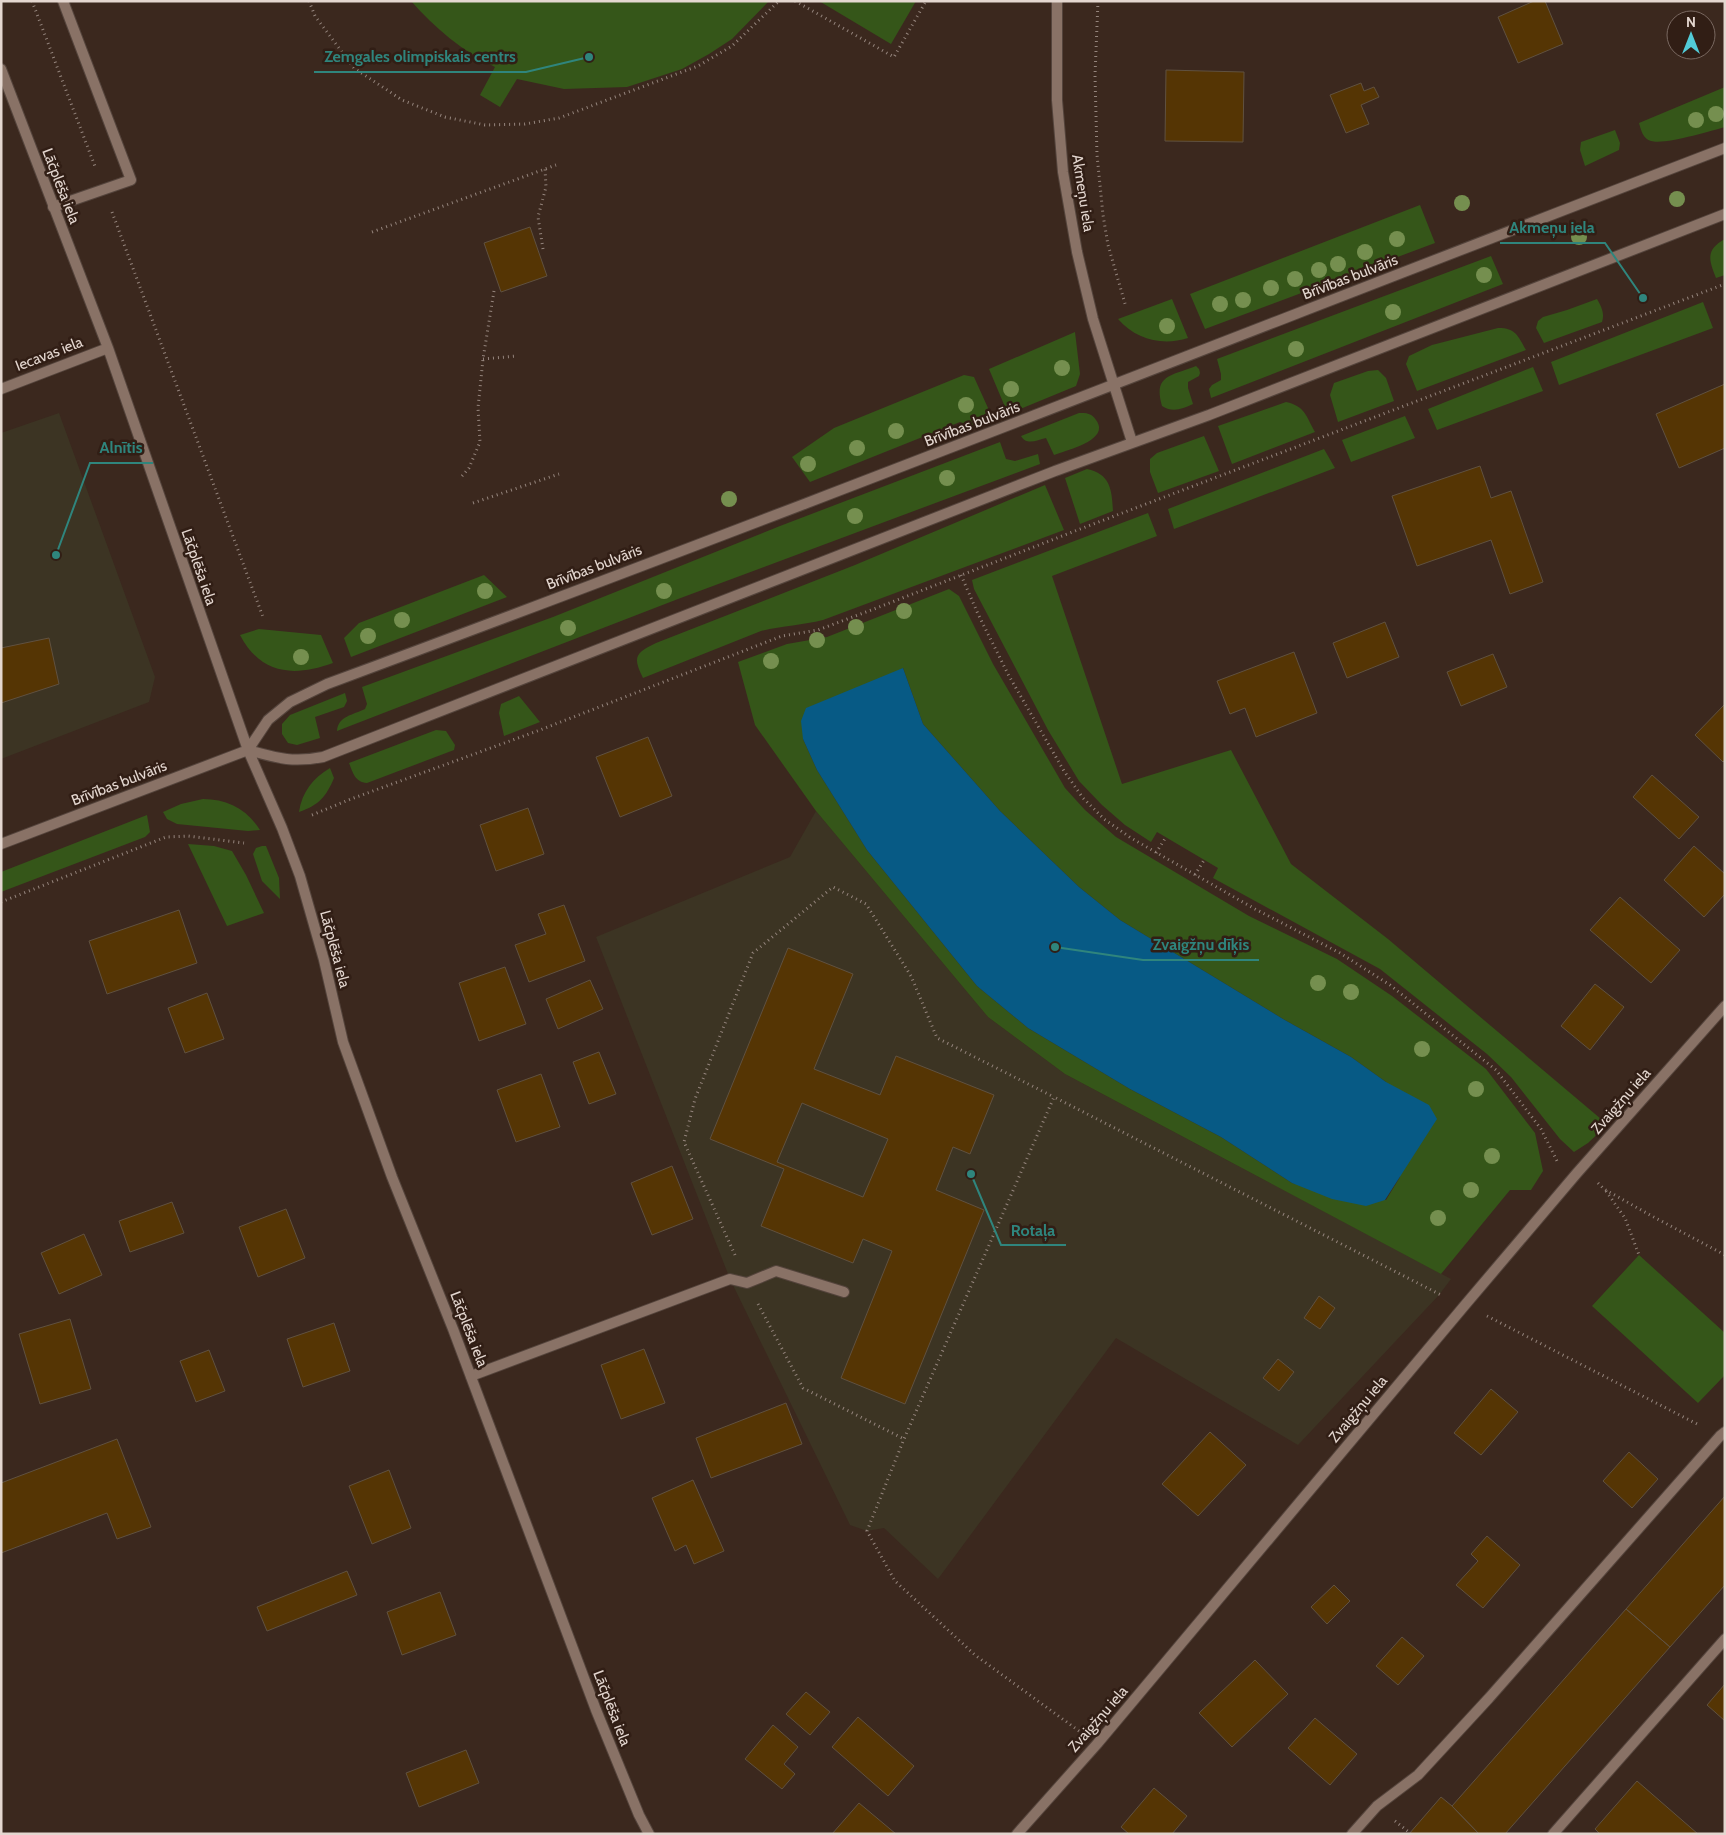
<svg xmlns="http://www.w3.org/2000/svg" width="1726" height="1835" font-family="Cabin,sans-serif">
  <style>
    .education { fill: #3c3423 }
    .green { fill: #355619; fill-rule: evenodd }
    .water { fill: #075a85 }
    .building { fill: #553504; stroke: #605140; fill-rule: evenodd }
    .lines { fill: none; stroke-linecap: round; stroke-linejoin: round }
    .lane-casing { stroke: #54443c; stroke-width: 12 }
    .street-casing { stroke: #54443c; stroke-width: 12 }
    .path { stroke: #95857d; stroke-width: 3; stroke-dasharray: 1 4; stroke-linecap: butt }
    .lane { stroke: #897266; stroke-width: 10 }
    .street { stroke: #897266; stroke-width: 10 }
    .tree { fill: #758f4f }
    .labels { text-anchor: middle; stroke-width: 5; stroke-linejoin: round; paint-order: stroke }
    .street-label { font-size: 15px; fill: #e4d7d0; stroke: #311e15 }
    .leader { fill: none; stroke: #2f857d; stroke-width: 2 }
    .callout-dot { fill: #2f857d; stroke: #311e15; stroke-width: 2 }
    .callout-label { font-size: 16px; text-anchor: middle; font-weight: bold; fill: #2f857d; stroke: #311e15; stroke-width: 5; stroke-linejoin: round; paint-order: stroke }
  </style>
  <rect width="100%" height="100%" fill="#3b281e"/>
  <!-- education -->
  <path class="education" d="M59,413L155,677L149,702L1,759V433Z
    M816,811L988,1017L1065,1074L1451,1279L1439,1295L1298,1445L1116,1338L938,1579L884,1528L867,1531L850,1525L730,1279L596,937L790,857Z"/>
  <!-- green -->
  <path class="green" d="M411,1H769L732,39L709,54L682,69L627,87L564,89L517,79L500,107L480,95L495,67C462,51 435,28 411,1Z
    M819,1H916L891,44Z
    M1725,87V127C1710,131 1665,145 1651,141C1643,139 1641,130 1639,123Z
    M1615,130L1620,143L1619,150L1585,166L1580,150L1581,142Z
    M1420,205L1435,243L1205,329L1190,294Z
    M1725,239V275L1716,278C1709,260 1705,250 1725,239Z
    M1491,256L1503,284L1211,398L1209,389L1212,385L1221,380V374L1217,359Z
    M1172,299L1188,338C1163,346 1136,340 1118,319Z
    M1597,299C1601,306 1605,313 1602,322L1544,343L1536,328L1538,321L1543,317L1567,310Z
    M1703,302L1713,328L1559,385L1551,362Z
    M1498,328C1516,328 1518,336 1526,350L1417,391L1406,364L1409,356L1432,345Z
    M1075,332L1080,374L1076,386L1008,414L989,369Z
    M1196,366L1199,369L1200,373L1199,376L1188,382V388L1193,404C1182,409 1173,413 1162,406C1153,375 1171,376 1196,366Z
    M1533,367L1543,391L1437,430L1428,409Z
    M1378,370L1386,378L1394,401L1338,422L1330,395L1334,383L1368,371Z
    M964,375L974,377L993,419L978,428L960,422L810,482L792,457L834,428Z
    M1286,402C1305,406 1306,416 1315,432L1232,464L1218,426Z
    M1079,413C1086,413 1092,413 1096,420C1111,440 1067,450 1054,455L1046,438C1037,440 1027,446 1021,436Z
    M1405,416L1415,438L1351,462L1342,440Z
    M1204,436L1219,471L1158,493L1150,472V459L1157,453Z
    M1000,442L1006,459L1015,461L1038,454L1040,464L678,599L337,731C338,716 353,715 365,709L367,704L362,687L553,617L780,526Z
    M1324,449L1335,468L1174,529L1168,509Z
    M1087,469C1110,474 1112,489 1113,511L1080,524L1065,478Z
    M1045,485L1064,530L823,620C803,625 782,626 761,631L643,678C632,656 636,653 656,643L855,565Z
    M1148,513L1157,536L1052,576L1122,784L1231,750L1291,864L1388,939L1601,1119L1606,1126L1588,1143L1574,1152L1560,1139L1511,1077L1487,1054L1380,969L1213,878L1218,868L1157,832L1151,842L1125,825L1102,805L1079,781L1048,730L974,589L972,580Z
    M484,575L507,597L351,657L344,638L359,623Z
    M949,589L959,596L993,664L1065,788L1085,810L1116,837L1249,916L1337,959L1392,996L1486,1069L1535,1133L1543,1171L1531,1190H1510L1441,1274L1065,1074L988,1017L816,811L755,725L738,662L787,644L827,637ZM903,668L923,724L1000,811L1079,887L1120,920L1283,1019L1351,1057L1386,1082L1400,1177L1386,1200L1292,1183L1221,1137L1130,1089L1028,1028L977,986L867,850L817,770L803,739Z
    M259,629L321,635L333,663C294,677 261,675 240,635Z
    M345,693L347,701L344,707L315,717L320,738L297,745L288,743L282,734V724L290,715Z
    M519,696L540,722L504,736L499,713L501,704Z
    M436,730L446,731L455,745L454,750L367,783C355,782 353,773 349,763Z
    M330,768L334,778C326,797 319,805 299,812C302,792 313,778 330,768Z
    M203,799C227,799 247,809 260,830L248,831L177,824L167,819L163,812L181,804Z
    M147,815L150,832L145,837L1,892V872Z
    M188,844L214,846L232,851L246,875L264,913L227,926Z
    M262,846H266L279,878L280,899L262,881L253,854L256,848Z
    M1639,1255L1725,1333V1375L1698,1403L1592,1306Z"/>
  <!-- water -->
  <path class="water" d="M903,668L923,724L1000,811L1079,887L1120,920L1283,1019L1351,1057L1386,1082L1429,1105L1437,1119L1385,1200L1366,1206L1332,1199L1292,1183L1221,1137L1130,1089L1028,1028L977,986L867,850L817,770L803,739L801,721L806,708Z"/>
  <!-- building -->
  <path class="building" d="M1534,1H1545L1563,44L1518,63L1498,17Z
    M1166,70L1244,72L1243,142L1165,141Z
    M1361,83L1364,91L1374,87L1379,97L1361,105L1369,124L1346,133L1330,95Z
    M530,227L547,276L501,292L484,243Z
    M1725,384V448L1679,468L1656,414Z
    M1480,466L1491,498L1511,491L1543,582L1510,594L1491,540L1417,566L1392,496Z
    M1385,622L1399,657L1347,678L1333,643Z
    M49,638L59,684L1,703V648Z
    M1294,652L1317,713L1256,737L1245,708L1230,714L1217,681Z
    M1493,654L1507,687L1461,706L1447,672Z
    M1725,704V760L1723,762L1695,735Z
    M648,737L672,796L620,817L596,757Z
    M1652,775L1699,817L1679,839L1633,797Z
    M528,808L544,854L496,871L480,825Z
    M1694,846L1725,874V894L1704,917L1664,880Z
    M1620,897L1680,950L1651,983L1590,930Z
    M564,905L585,961L529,982L515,945L546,934L538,914Z
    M179,910L197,963L107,994L89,941Z
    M788,948L853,974L814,1069L880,1095L896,1056L994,1095L970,1154L953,1147L936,1190L984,1210L905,1404L841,1378L892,1251L863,1239L853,1263L761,1226L784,1169L710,1139ZM802,1103L888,1139L863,1197L777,1162Z
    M505,967L526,1024L479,1041L459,983Z
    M590,980L603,1009L558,1029L546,999Z
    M1595,984L1624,1007L1590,1050L1561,1026Z
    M207,993L224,1039L185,1053L168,1008Z
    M599,1052L616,1094L589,1104L573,1062Z
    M541,1074L560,1127L516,1142L497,1090Z
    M672,1166L693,1219L652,1235L631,1183Z
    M172,1202L184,1233L130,1252L119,1221Z
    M286,1209L305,1258L258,1277L239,1227Z
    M84,1234L102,1275L59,1294L41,1253Z
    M1319,1296L1335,1308L1320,1329L1304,1318Z
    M70,1319L91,1389L40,1404L19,1334Z
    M334,1323L350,1371L303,1387L287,1339Z
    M644,1349L665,1403L621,1419L601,1365Z
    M209,1350L225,1391L196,1402L180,1361Z
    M1278,1359L1294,1372L1279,1391L1263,1378Z
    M1491,1389L1518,1412L1481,1455L1454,1433Z
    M786,1403L802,1444L711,1478L696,1438Z
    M1210,1432L1246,1465L1198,1516L1162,1484Z
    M117,1439L151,1527L117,1539L107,1513L1,1553V1483Z
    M1629,1452L1658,1479L1632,1508L1603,1481Z
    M389,1470L411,1528L372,1544L349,1486Z
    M693,1480L724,1551L694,1564L686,1545L675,1551L652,1498Z
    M1725,1496V1585L1670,1647L1626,1609Z
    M1487,1536L1520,1565L1483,1608L1456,1585L1478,1561L1471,1554Z
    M347,1571L357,1595L267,1631L257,1607Z
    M1334,1585L1350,1601L1327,1624L1311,1607Z
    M440,1592L456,1635L402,1655L387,1612Z
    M1626,1609L1670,1647L1505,1834H1479L1452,1806Z
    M1402,1637L1424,1656L1398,1685L1376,1666Z
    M1255,1660L1288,1694L1232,1747L1199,1713Z
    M1725,1684V1721L1707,1705Z
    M806,1692L830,1712L810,1735L786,1714Z
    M858,1717L914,1766L888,1796L832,1747Z
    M1315,1718L1357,1754L1330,1785L1288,1748Z
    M773,1725L798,1747L784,1764L795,1774L782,1789L745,1759Z
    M466,1750L479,1783L419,1807L406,1773Z
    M1637,1781L1698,1834H1600L1595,1829Z
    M1154,1788L1187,1816L1172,1834H1129L1121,1827Z
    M1441,1797L1452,1806L1479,1834H1409Z
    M859,1803L896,1834H832Z"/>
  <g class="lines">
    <!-- lane casing -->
    <g class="lane-casing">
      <path id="lane" d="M53,207L131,180L63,1
        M471,1376L730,1279L747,1283L776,1271L844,1292
        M1352,1834L1377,1806L1418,1775L1489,1698L1720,1436L1725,1432
        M1553,1834L1725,1639"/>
    </g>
    <!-- street casing -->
    <g class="street-casing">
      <path id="street" d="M1057,1V100L1063,172L1077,252L1093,319L1132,442
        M1,69L108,348L248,750L282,828L300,876L324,960L343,1042L392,1177L453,1329L596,1710L639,1815L649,1834
        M1,389L108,348
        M248,750C277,758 292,763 323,757L1055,471L1209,415L1725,214
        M1,844L248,750L268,720L290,702L327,684C795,511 1259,327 1725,148
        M1017,1834L1097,1744L1465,1305L1577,1173L1725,1006"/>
    </g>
    <!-- path -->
    <path class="path" d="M32,1L96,169
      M309,1L315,16L354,68L402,100L445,117L485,125L525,124L559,118L698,66L732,46L779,1
      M795,1L894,57L926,1
      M1098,1L1095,75L1097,155L1103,215L1108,245L1126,307
      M112,212L263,617
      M372,232L556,165
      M543,249L538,217L546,187L545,169
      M483,359L517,356
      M462,476L469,468L480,442L478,408L483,359L494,291
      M473,503L559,474
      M961,575L978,614L1009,676L1064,771L1083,798L1104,819L1131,838L1255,909L1340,953L1390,985L1496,1070L1541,1129L1557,1161
      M312,815L351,799L540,730L782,636L818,630L874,609L1075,531L1725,284
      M1156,853L1166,837
      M1195,875L1204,860
      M1,902L166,837L188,836L244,843
      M1598,1183L1604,1189L1650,1215L1725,1255
      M1606,1191L1625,1218L1639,1255
      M735,1255L684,1142L695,1099L753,953L833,887L866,904L911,976L937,1038L1054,1097
      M758,1304L803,1388L904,1439
      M1487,1316L1699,1425
      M1079,1731L975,1655L895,1581L867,1531L904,1439L1054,1097L1443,1296
      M1395,1821L1410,1833"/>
    <!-- lane -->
    <use href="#lane" class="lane"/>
    <!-- street -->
    <use href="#street" class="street"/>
  </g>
  <!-- trees -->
  <g class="tree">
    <circle cx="1716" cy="114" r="8"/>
    <circle cx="1696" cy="120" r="8"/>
    <circle cx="1677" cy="199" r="8"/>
    <circle cx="1462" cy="203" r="8"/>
    <circle cx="1579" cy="237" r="8"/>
    <circle cx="1397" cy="239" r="8"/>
    <circle cx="1365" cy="252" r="8"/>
    <circle cx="1338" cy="264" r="8"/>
    <circle cx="1319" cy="270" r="8"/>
    <circle cx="1484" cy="275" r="8"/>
    <circle cx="1295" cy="279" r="8"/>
    <circle cx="1271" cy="288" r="8"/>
    <circle cx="1243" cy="300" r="8"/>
    <circle cx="1220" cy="304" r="8"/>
    <circle cx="1393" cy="312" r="8"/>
    <circle cx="1167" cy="326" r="8"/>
    <circle cx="1296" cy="349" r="8"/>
    <circle cx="1062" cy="368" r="8"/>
    <circle cx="1011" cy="389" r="8"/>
    <circle cx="966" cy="405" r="8"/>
    <circle cx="896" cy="431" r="8"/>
    <circle cx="857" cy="448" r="8"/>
    <circle cx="808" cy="464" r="8"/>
    <circle cx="947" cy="478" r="8"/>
    <circle cx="729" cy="499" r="8"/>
    <circle cx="855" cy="516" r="8"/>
    <circle cx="485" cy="591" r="8"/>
    <circle cx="664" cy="591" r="8"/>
    <circle cx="904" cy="611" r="8"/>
    <circle cx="402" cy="620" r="8"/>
    <circle cx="856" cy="627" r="8"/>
    <circle cx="568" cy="628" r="8"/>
    <circle cx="368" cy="636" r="8"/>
    <circle cx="817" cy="640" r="8"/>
    <circle cx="301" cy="657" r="8"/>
    <circle cx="771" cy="661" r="8"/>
    <circle cx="1318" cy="983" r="8"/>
    <circle cx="1351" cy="992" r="8"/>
    <circle cx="1422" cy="1049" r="8"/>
    <circle cx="1476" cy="1089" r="8"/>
    <circle cx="1492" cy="1156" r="8"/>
    <circle cx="1471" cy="1190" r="8"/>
    <circle cx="1438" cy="1218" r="8"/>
  </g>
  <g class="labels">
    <!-- street labels -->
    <g class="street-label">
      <text transform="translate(61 186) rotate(69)" y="5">Lāčplēša iela</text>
      <text transform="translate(1083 193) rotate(81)" y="5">Akmeņu iela</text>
      <text transform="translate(1350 277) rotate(-21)" y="5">Brīvības bulvāris</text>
      <text transform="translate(49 354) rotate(-21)" y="5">Iecavas iela</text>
      <text transform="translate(972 424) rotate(-21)" y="5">Brīvības bulvāris</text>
      <text transform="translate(199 567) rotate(71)" y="5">Lāčplēša iela</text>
      <text transform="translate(594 567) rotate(-21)" y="5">Brīvības bulvāris</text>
      <text transform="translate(119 783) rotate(-21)" y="5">Brīvības bulvāris</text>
      <text transform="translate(335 949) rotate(75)" y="5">Lāčplēša iela</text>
      <text transform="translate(1621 1101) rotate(-49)" y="5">Zvaigžņu iela</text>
      <text transform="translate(469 1329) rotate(69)" y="5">Lāčplēša iela</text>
      <text transform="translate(1358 1409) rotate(-50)" y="5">Zvaigžņu iela</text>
      <text transform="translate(612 1708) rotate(69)" y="5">Lāčplēša iela</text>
      <text transform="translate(1098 1719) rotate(-49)" y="5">Zvaigžņu iela</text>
    </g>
  </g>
  <!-- callouts -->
  <path class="leader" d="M589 57L526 72H314M1643 298L1605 243H1500M56 555L90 463H153M1055 947L1143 960H1259M971 1174L1001 1245H1066"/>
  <g class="callout-dot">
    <circle cx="589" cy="57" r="5"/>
    <circle cx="1643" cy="298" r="5"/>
    <circle cx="56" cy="555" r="5"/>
    <circle cx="1055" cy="947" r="5"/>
    <circle cx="971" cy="1174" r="5"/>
  </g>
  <g class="callout-label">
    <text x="420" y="62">Zemgales olimpiskais centrs</text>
    <text x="1552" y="233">Akmeņu iela</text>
    <text x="121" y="453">Alnītis</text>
    <text x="1201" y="950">Zvaigžņu dīķis</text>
    <text x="1033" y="1236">Rotaļa</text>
  </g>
  <!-- border -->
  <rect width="1726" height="1835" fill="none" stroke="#e4d7d0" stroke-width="5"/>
  <!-- north arrow -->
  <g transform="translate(1691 35)"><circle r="24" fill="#311e15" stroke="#796860"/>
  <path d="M0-4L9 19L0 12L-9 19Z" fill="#52cbd7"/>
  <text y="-8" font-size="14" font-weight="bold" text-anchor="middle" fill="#e4d7d0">N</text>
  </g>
</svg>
